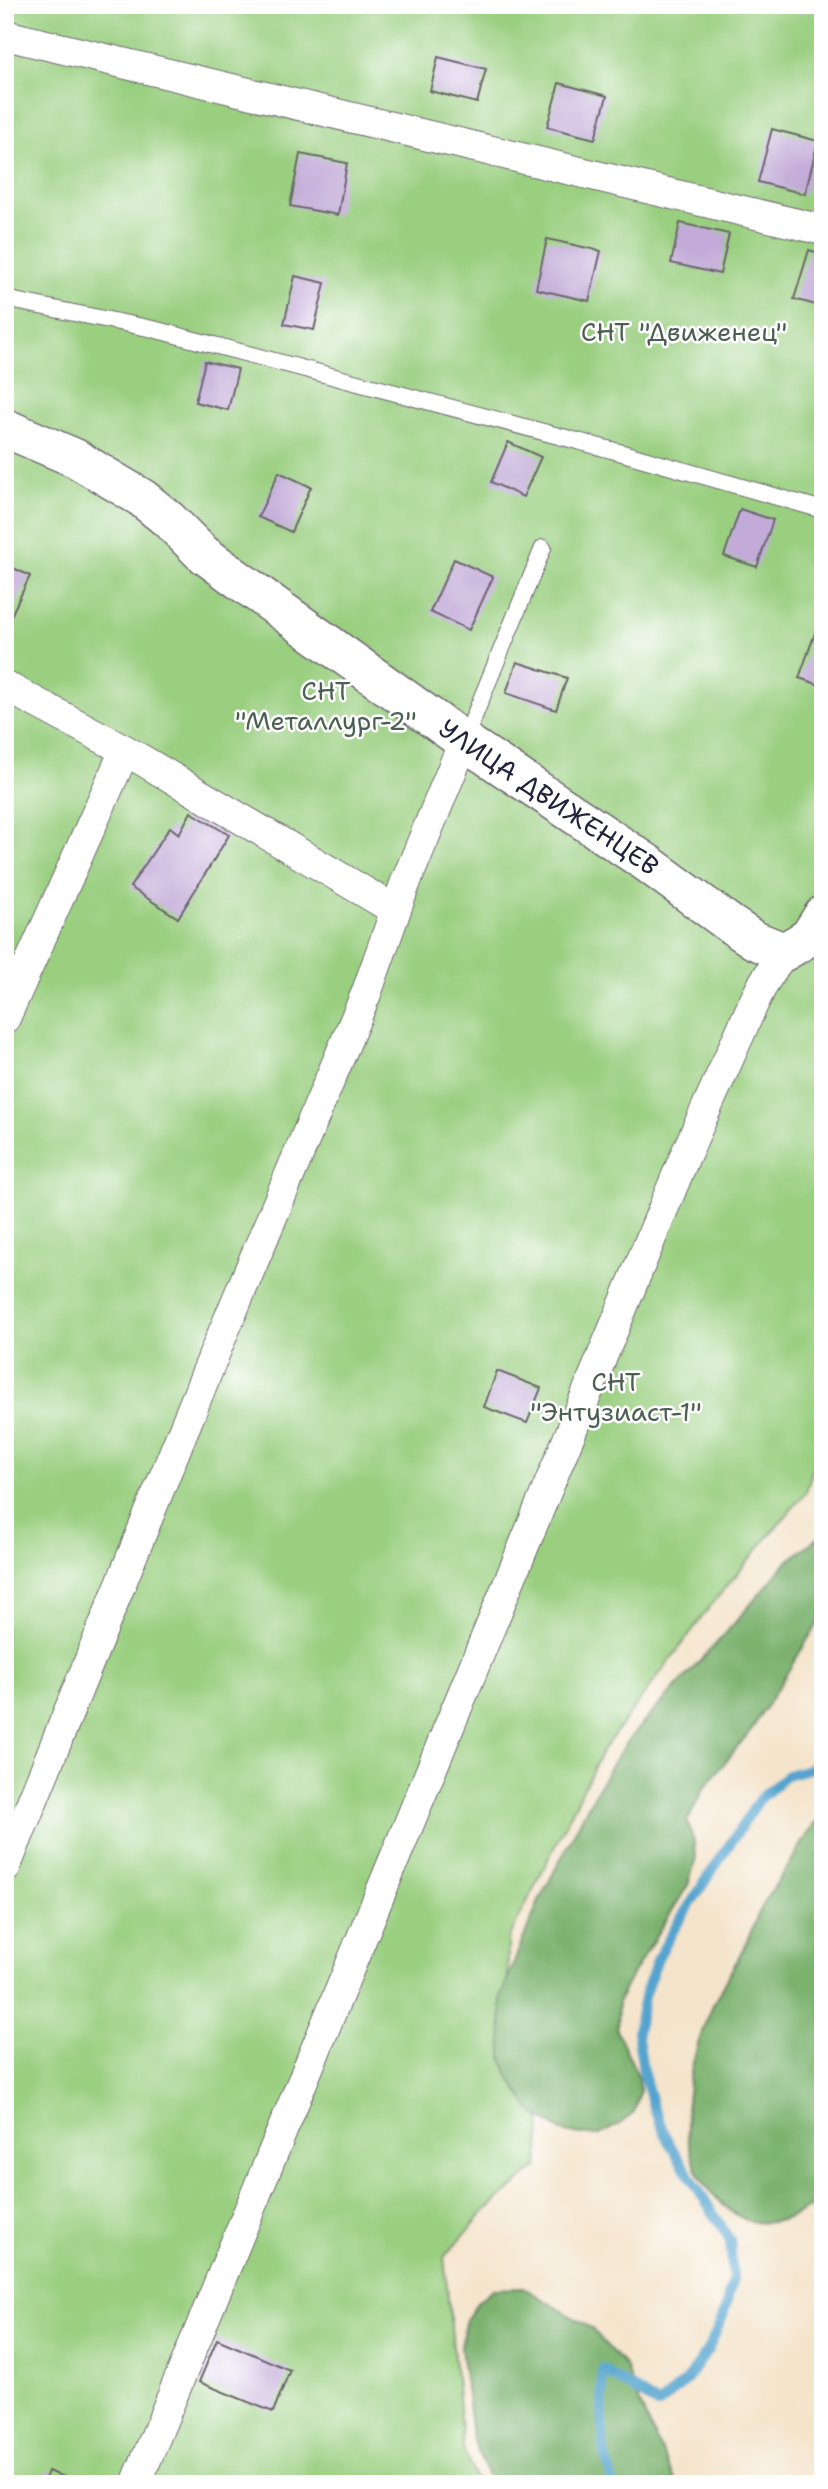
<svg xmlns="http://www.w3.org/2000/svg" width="828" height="2489" font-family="'Shantell Sans',sans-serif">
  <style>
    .green { fill: #9acf80; stroke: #5e785e; stroke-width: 2 }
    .forest { fill: #7bb26e; stroke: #4e6a54; stroke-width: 2 }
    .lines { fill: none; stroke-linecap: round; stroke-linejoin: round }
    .stream { stroke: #55a4cf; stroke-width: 10 }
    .building { fill: #c2abd8 }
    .service-casing { stroke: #6c666d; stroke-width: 18 }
    .minor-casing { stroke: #6c666d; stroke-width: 32 }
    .tertiary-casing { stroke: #6c666d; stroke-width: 41 }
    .service { stroke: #fff; stroke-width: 16 }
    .minor { stroke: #fff; stroke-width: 30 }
    .tertiary { stroke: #fff; stroke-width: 38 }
    .labels { text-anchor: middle; stroke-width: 5; stroke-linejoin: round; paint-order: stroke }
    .park-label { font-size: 26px; fill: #4c5f53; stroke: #fff }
    .street-label { font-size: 26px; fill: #22223b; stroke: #fff }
  </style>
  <rect width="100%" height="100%" fill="#fff"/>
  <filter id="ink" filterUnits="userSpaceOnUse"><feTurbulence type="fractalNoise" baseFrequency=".0143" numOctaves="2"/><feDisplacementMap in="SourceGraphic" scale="14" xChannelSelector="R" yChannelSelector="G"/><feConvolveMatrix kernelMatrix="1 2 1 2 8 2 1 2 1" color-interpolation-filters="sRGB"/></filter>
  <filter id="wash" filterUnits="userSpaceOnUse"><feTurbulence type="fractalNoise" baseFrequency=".00686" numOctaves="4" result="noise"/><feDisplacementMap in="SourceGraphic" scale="28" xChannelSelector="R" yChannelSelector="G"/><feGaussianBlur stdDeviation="1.57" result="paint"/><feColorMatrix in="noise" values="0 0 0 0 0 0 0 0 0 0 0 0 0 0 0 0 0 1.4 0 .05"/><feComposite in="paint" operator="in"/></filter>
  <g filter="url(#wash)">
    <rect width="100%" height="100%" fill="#f4e4cb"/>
    <!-- green -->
    <path class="green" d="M5,5H823V1435L806,1492L715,1600L602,1751L508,1940L507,2033L542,2112L538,2166L485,2211L444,2257L463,2448L477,2484H5Z"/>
    <!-- forest -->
    <path class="forest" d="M816,1539H823V1615L752,1729L704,1788L687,1822L694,1842L696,1858L688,1885L632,1975L618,2002L617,2031L639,2078L640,2091L634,2113L621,2123L600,2135H580L562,2131L530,2110L510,2078L502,2058L501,1996L522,1942L540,1899L585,1812L611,1765L633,1734L726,1633L787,1562Z
      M823,1814V2196C807,2214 773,2227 750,2221C736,2217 721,2204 712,2193C667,2143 690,2047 719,1993C727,1977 737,1962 745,1946C751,1933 755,1919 762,1907C769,1893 779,1880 788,1867C799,1849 809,1830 823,1814Z
      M524,2288L591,2328L625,2366L646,2418L677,2484H490L472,2436L461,2347L465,2322L478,2301L493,2289Z"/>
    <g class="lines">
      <!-- stream -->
      <path class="stream" d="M613,2484L603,2446L602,2369L658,2405L686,2381L708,2350L723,2316L733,2278L730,2240L669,2143L653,2107L643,2070L637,2031L645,1993L658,1958L677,1924L759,1800L787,1775L823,1765"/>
    </g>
    <g id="blocks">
      <!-- building -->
      <path class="building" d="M775,5H806L804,14Z
        M438,57L486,69L477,103L430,91Z
        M559,83L607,96L595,139L547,127Z
        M772,129L818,141L805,194L758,182Z
        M300,154L347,163L338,215L290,206Z
        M680,223L729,234L720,274L671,263Z
        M547,239L601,251L589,301L536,289Z
        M809,250L823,254V307L794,299Z
        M295,276L325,283L314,330L284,324Z
        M205,361L238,369L228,410L195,402Z
        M508,442L541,457L523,497L491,482Z
        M279,472L311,487L291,532L258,517Z
        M740,509L773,520L757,567L724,556Z
        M454,559L493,577L469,630L430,612Z
        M5,564L30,576L8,622L5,620Z
        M819,622L823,623V686L799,678Z
        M517,662L567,678L556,710L506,693Z
        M191,812L229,835L178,918L130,887L170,827L179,834Z
        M497,1371L541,1388L527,1423L484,1407Z
        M217,2339L290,2370L273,2412L199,2382Z
        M48,2471L81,2483V2484H43Z"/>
    </g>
  </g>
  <g filter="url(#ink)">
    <use href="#blocks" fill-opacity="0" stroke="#6c666d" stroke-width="2"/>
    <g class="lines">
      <!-- service casing -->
      <g class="service-casing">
        <path id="service" d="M5,299L153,329L619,452L823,510
          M464,741L543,548"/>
      </g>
      <!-- minor casing -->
      <g class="minor-casing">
        <path id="minor" d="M5,35L823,230
          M5,686L125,750L395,910
          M5,1018L125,750
          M5,1868L218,1345L366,994L405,884L464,741
          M136,2484L685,1156L753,1004L764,982L784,952"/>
      </g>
      <!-- tertiary casing -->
      <g class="tertiary-casing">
        <g id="tertiary">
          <path id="s1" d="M5,428L75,458L142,498L169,520L202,553L232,575L464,741L647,863L730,924L754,940L784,952L809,937L823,915"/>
        </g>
      </g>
      <!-- service -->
      <use href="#service" class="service"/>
      <!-- minor -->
      <use href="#minor" class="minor"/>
      <!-- tertiary -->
      <use href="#tertiary" class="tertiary"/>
    </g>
  </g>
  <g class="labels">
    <!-- park labels -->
    <g class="park-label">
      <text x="684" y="341">СНТ "Движенец"</text>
      <text x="326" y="700">СНТ<tspan x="326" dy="30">"Металлург-2"</tspan></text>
      <text x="616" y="1391">СНТ<tspan x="616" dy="30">"Энтузиаст-1"</tspan></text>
    </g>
    <!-- street labels -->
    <g class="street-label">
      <text dy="9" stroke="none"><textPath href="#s1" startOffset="660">УЛИЦА ДВИЖЕНЦЕВ</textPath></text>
    </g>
  </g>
  <!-- margin -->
  <rect width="828" height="2489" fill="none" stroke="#fff" stroke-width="28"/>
</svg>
